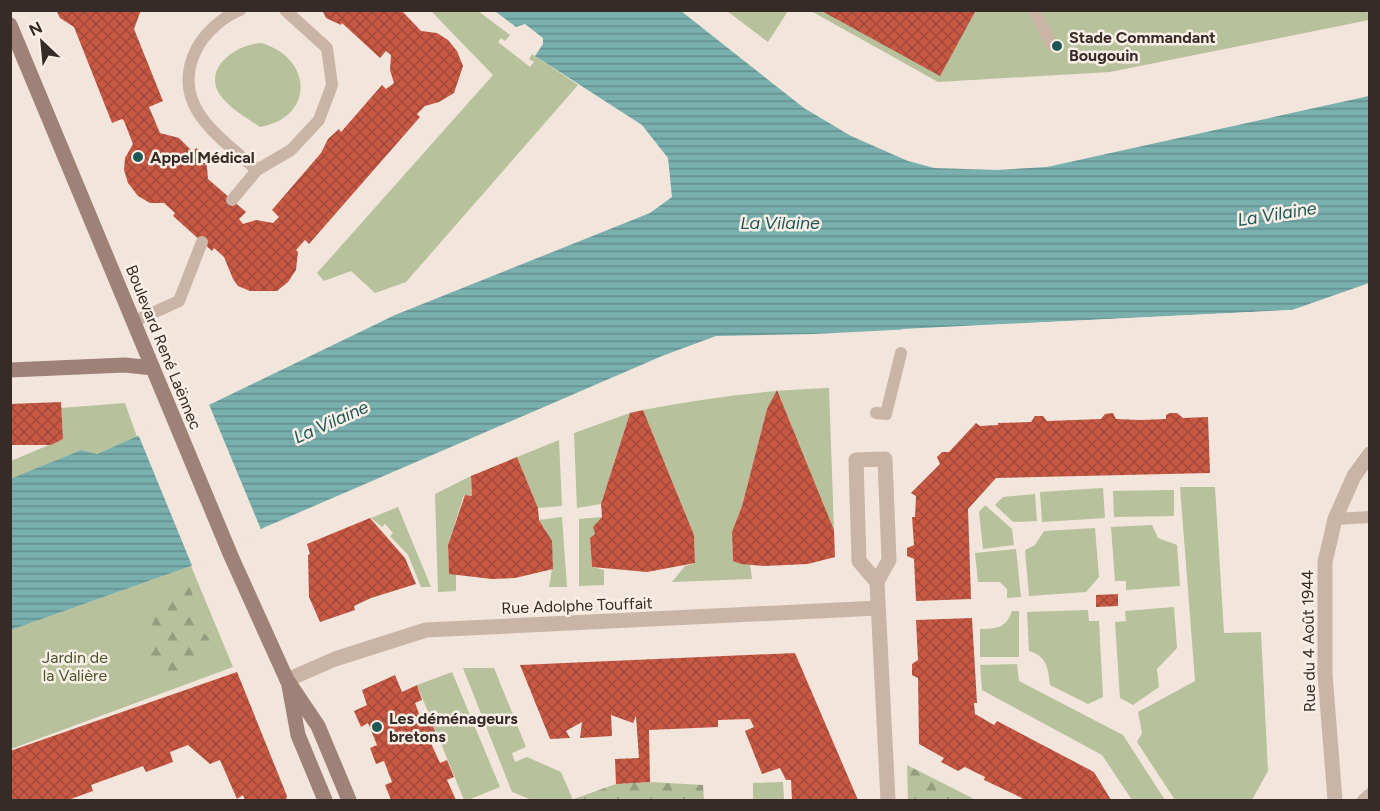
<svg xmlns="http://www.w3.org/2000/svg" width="1380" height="811" font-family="Figtree,sans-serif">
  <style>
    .green { fill: #b7c19b }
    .forest { fill: url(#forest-firs) }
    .water { fill: url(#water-rules) }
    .pier { fill: #f2e5db }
    .building { fill: url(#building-cross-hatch) }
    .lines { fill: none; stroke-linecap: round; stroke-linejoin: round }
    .lane { stroke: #cab4a6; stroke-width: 12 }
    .street { stroke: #cab4a6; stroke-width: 15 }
    .secondary { stroke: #9e8278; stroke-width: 15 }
    .poi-dot { fill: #1d5857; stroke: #f9efe7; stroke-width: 2 }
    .labels { text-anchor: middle; stroke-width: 5; stroke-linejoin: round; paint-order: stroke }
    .poi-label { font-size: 16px; font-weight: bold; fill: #362b27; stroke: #f9efe7; text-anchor: start }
    .street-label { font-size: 16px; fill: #362b27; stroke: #f9efe7 }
    .park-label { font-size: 16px; fill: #49552b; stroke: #f9efe7 }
    .water-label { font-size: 18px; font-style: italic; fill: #1d5857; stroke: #f9efe7 }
  </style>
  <defs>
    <pattern id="forest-firs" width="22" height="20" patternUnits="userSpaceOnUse" patternTransform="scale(1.5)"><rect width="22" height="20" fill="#b7c19b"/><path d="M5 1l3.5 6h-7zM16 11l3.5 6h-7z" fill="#969d7e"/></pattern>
    <pattern id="water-rules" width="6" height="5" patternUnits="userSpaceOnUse" patternTransform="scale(1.5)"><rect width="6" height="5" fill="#79afad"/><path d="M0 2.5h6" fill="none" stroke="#648f8d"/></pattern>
    <pattern id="building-cross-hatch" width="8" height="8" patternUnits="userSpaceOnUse" patternTransform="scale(1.5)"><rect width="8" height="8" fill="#c75844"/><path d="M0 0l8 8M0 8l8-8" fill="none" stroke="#a24939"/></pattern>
  </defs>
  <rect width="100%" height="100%" fill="#f2e5db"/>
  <!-- green -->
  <path class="green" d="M1367,10L1369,20L1110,72L938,82L811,11Z
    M431,11H478L510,35L505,41L501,38L498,42L530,67L534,62L529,59L532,54L578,85L406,282L375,293L351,271L324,281L317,273L493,75Z
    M727,11H788L768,42Z
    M261,43C312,57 316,117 260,127C247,118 229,108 220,95C202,68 237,44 261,43Z
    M829,388L834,530L777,390L767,410L742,506L732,532L733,561L750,564L752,579L672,582L685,566L695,563L694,535L643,410C705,398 766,390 829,388Z
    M125,403L137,437L97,454L81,450L11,479V461L63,439L61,408Z
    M630,413L601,504L577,508L574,433Z
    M559,440L562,506L538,508L517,457Z
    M471,476L472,496L464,495L448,545L449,573L456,575V591L438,592L435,494Z
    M1180,487H1215L1224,633L1261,632L1268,771L1252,800H1175L1137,742L1142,733L1138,712L1195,681Z
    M1103,488L1105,518L1042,522L1040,492Z
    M1174,490V516L1114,517L1113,491Z
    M1035,494L1037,521L1013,522L995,505L1003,497Z
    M985,505L1012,529L1014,545L983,549L979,512Z
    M398,507L431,587H421L408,555L390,536L393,533L385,524L382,527L371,518Z
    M562,517L567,587H549C554,562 555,540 539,520Z
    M602,517L594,527L595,534L590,538L592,567L604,570V585L579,586V519Z
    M1152,525L1158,538L1177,545L1180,586L1126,590V581H1115L1111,527Z
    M1095,528L1099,577L1086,592L1029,596L1025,550L1035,545L1044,531Z
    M1016,549L1021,597L1007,598V589L1000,582H978L975,553Z
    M191,566L233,667L11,749V630Z
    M1174,607L1177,648L1157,669L1159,687L1133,705L1120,698L1115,622L1126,621L1125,611Z
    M1088,610L1089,621H1099L1103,697L1088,704L1050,685C1048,668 1047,656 1029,651L1027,612Z
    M1012,611H1019V657H980V629C997,629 1006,628 1012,611Z
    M1017,664L1019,681L1123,735L1165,800H1132L1102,755L982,690L980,665Z
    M463,668H494L526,747L512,753L515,762L527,757L561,772L573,800H532L512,792Z
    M452,672L500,787L468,800H464L417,685Z
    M783,782L784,800H753V783Z"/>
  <!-- forest -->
  <path class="forest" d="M180,585L190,587L196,605L194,624L208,637L215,655C195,672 188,672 162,671C159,668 154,664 152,660C144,646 157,607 162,592Z
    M907,765L976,800H908Z
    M650,782L703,785L704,800H571L616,784Z"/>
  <!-- water -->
  <path class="water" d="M495,11H681L804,108L851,136L908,161L934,168L997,170L1047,167L1369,96V283L1292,310L814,334L716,336L662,356L263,528L191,566L11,630L10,479L81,450L97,454L213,403L395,315L650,213L672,197L668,158L642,125L535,56L543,44V38L525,24L516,27Z"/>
  <!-- pier -->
  <path class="pier" d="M1292,310L1293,313L901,332L902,329Z
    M208,402L262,532L193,568L138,434Z"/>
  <!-- building -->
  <path class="building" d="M56,10H141L134,29L163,101L149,107L160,133L179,138L193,152L196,148L206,156L208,179L246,212L239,219L243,224L256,220L273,223L279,217L272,210L321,153L328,139L339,129L341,132L382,85L386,89L394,83L390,70L391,55L386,51L380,58L342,23L341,25L326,18L322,10H401L421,31L437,33L448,40L457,51L463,66L454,93L439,102L425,106L417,114L420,117L309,244L305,240L296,250L298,252L296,270L288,282L277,291H250L238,286L233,279L224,257L214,248L212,251L173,216L175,213L164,203H150L138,196L128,183L124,170L125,158L133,144L124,121L122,119L112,123L74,27L60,18Z
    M820,10H976L940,76Z
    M777,390L834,530L835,557L808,564L764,566L741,564L733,561L732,532L742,506L767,409Z
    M61,402L63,439L51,445H10V404Z
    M643,410L694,535L695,563L647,572L592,567L590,538L595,534L593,527L602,517L601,504L630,413Z
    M1113,413L1116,419L1140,420L1166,419V415L1170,413H1177L1183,418L1208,417L1210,473L996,478L968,509L971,599L916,601L914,559L907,556V548L914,545L912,517H915L916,496L911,493L940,464L937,457L942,452H949L976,423L980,426L998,425V423L1031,422L1035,416H1043L1047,421L1101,419L1105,414Z
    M517,457L538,508L539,520L552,541L553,569L515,578L492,579L449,574L448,545L465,495L472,496L471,476Z
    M370,518L405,558L416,584L371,598L354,606L355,610L320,622L309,597L308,555L310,554L307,544Z
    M1118,594V606L1096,607V595Z
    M972,618L977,703H974L975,714L994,725L997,721L1094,772L1111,800H1021L1022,798L984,780L985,777L965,767L958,771L941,762L944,758L919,744L918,678L912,675V664L918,660L916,620Z
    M795,653L858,800H792L791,780H786L780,768L762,774L745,731L754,727L750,719L718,720V727L649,730L650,782L616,784L615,759L639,758L636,716L633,723L611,715L612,736L580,738L582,722L566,731L570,738L550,739L520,665Z
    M237,672L287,796L286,800H245L243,795L237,799L220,760L210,764L188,745L170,752L173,762L146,772L143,766L91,785L93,791L68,800H10V751Z
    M395,675L402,692L417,685L422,700L415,703L423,724L431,721L438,738L430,741L440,763L447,760L454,777L447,780L456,800H391L385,785L392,782L384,761L376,764L370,748L377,745L368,723L361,727L354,711L367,705L362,690Z"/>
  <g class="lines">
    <!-- lane -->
    <path class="lane" d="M240,10C222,17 204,34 196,50C169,106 220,137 257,170
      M1034,10L1052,45
      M232,200L257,170L291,150L319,120L332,85L327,48L285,10
      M135,321L179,301L202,242
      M876,413L886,414L901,353
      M1335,519L1370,517
      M1363,800L1370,794"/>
    <!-- street -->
    <path class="street" d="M877,582L859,561L856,460L885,459L889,560L877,582L888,800
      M287,680L335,659L426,630L878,608
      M1335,800L1325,674V562L1335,519L1354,476L1370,454"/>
    <!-- secondary -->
    <path class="secondary" d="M10,25L231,556L287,680L318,726L349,800
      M10,370L125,365L153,368
      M289,686L298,735L325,800"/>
  </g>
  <!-- markers -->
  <g class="poi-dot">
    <circle cx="1057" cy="46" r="6"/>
    <circle cx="138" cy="157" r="6"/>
    <circle cx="377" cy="727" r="6"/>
  </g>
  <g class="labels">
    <!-- poi labels -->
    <g class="poi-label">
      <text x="1069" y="43">Stade Commandant<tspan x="1069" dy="18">Bougouin</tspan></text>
      <text x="150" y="163">Appel Médical</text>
      <text x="389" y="724">Les déménageurs<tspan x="389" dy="18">bretons</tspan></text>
    </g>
    <!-- street labels -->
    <g class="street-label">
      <text transform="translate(164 347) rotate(68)" y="6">Boulevard René Laënnec</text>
      <text transform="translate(577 605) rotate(-2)" y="6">Rue Adolphe Touffait</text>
      <text transform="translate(1308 641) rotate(-91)" y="6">Rue du 4 Août 1944</text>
    </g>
    <!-- park labels -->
    <g class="park-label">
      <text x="75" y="663">Jardin de<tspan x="75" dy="18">la Valière</tspan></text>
    </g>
    <!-- water labels -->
    <g class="water-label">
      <text transform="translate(1277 214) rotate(-9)" y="6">La Vilaine</text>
      <text x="780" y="229">La Vilaine</text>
      <text transform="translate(331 422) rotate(-24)" y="6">La Vilaine</text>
    </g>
  </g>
  <!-- border -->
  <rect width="1380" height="811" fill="none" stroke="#362b27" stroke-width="24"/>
  <!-- north arrow -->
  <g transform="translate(42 42) rotate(334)" stroke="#f9efe7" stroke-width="4.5" paint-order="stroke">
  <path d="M0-4.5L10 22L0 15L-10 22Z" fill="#362b27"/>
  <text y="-9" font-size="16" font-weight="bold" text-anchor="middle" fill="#362b27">N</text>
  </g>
</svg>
